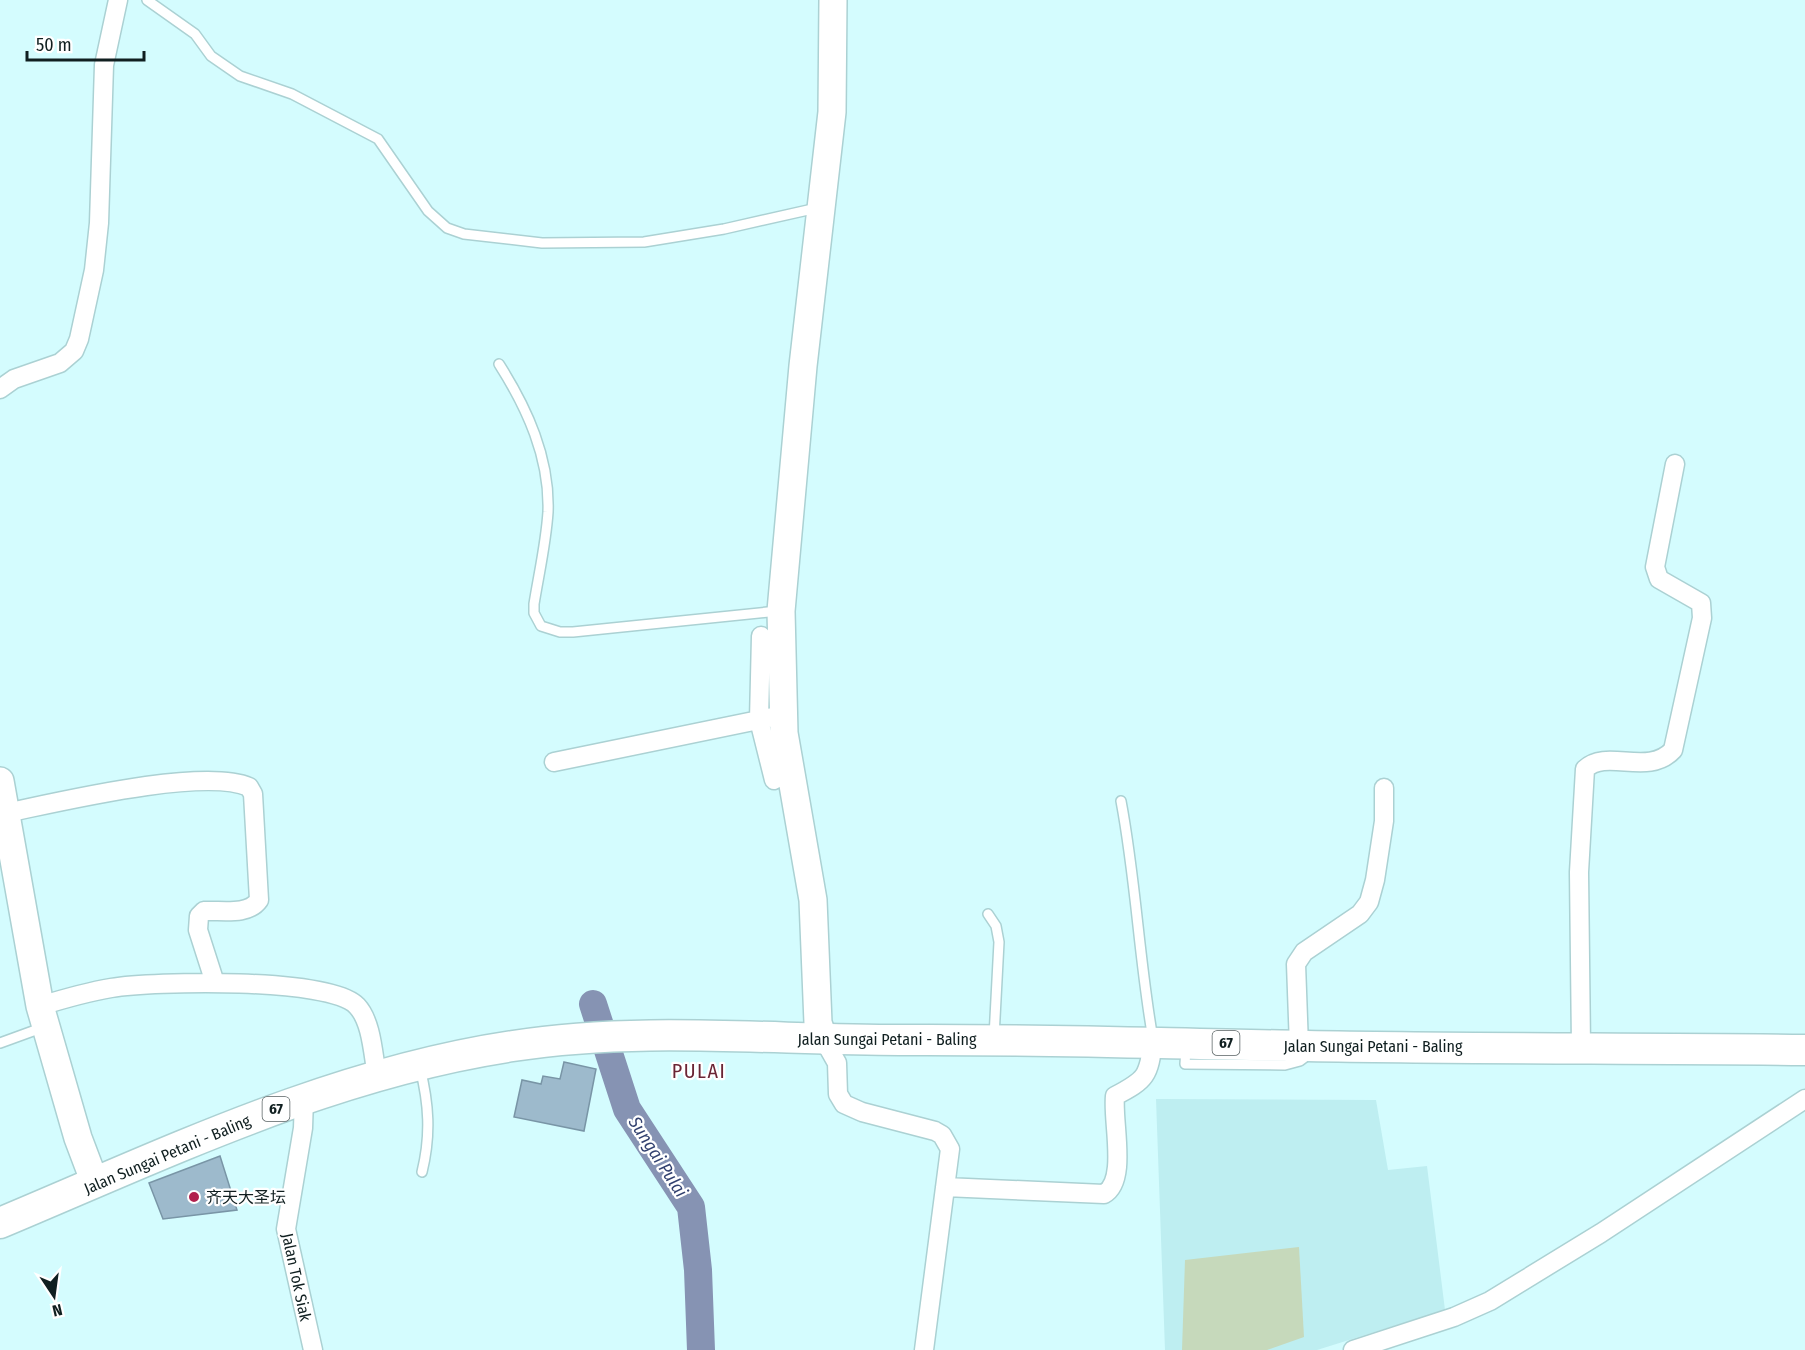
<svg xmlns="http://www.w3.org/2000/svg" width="1805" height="1350" font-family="'Fira Sans Condensed','Noto Sans SC',sans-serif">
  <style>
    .built { fill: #beeef1 }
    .green { fill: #c6d9bb }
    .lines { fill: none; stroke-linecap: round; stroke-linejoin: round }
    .river { stroke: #8693b3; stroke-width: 28 }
    .building { fill: #9dbacc; stroke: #7995a6; stroke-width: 1.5 }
    .lane-casing { stroke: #abd1d3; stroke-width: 12 }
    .street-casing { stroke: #abd1d3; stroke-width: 21 }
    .secondary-casing { stroke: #abd1d3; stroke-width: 30 }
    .primary-casing { stroke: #abd1d3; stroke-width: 33 }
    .lane { stroke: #fff; stroke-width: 9 }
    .street { stroke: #fff; stroke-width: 18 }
    .secondary { stroke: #fff; stroke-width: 27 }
    .primary { stroke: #fff; stroke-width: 30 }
    .poi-dot { fill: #b1204d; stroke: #fff; stroke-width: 2 }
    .labels { text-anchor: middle; stroke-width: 4.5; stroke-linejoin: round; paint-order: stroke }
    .shield { fill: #fff; stroke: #586263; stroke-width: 1.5 }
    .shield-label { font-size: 15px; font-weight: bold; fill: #101f20 }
    .street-label { font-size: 16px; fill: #101f20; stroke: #fff }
    .poi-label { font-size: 16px; fill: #101f20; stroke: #fff; text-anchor: start }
    .water-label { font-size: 18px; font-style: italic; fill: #334270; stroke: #fff }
    .quarter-label { font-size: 20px; letter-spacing: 1.5px; fill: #6a2535; stroke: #fff }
  </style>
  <rect width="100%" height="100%" fill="#d4fcfe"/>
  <!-- built -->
  <path class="built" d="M1156,1099L1376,1100L1388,1170L1427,1166L1445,1310L1317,1350H1165Z"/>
  <!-- green -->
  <path class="green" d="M1299,1247L1304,1337L1267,1350H1182L1185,1260Z"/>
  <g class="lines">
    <!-- river -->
    <path class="river" d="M593,1004L627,1109L691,1207L698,1270L701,1350"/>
  </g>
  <!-- building -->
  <path class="building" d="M564,1062L596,1069L584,1131L514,1117L522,1080L541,1084L543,1076L560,1079Z
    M220,1156L237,1210L163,1219L149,1183Z"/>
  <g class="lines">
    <!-- lane casing -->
    <g class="lane-casing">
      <path id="lane" d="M147,0L195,34L211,56L240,76L292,94L378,139L428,211L447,228L464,234L542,243L644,242L724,229L817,208
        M499,364C527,408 550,458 548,512C546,543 539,573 534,604V613L541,626L560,632H573L778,611
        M1121,801C1136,880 1139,960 1153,1039
        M988,914L996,926L999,942L994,1037
        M0,1043L44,1027
        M1186,1048L1185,1064L1285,1065L1300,1061L1308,1055
        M420,1068C429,1104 431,1135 422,1172"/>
    </g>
    <!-- street casing -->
    <g class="street-casing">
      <path id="street" d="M0,389L14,379L60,363L74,351L79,339L94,270L99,223L104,65L118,0
        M761,636L759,720L774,780
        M554,762L783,715
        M6,813C59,802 204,767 249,787L253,794L259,900C248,916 221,910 204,911L199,916L198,930L215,983
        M40,1006C63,999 87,992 111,988C153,981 330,977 357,1006C372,1022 373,1055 377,1076
        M824,1040L837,1063L838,1094L844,1104L862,1112L935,1131L942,1135L950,1149L924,1350
        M1299,1046L1296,964L1304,952L1360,914L1369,902L1375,880L1384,821V788
        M1581,1047L1579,872L1585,769C1607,748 1648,777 1673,750L1702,618L1701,603L1659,579L1655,567L1675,464
        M304,1098L303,1128L286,1229L313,1350
        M945,1187L1104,1194C1128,1181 1112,1121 1115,1096C1146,1080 1149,1076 1153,1041
        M1353,1350L1454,1317L1490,1301L1601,1233L1805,1099"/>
    </g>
    <!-- secondary casing -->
    <g class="secondary-casing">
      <path id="secondary" d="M0,781L40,1006L78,1138L95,1183
        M824,1040L818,1023L813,900L784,733L781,611L803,366L832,112L833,0"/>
    </g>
    <!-- primary casing -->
    <g class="primary-casing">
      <path id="primary" d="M0,1223C167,1153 332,1073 513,1046C641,1026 772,1040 900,1040C1036,1039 1171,1044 1307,1046C1473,1049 1639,1048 1805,1050"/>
    </g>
    <!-- lane -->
    <use href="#lane" class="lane"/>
    <!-- street -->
    <use href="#street" class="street"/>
    <!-- secondary -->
    <use href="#secondary" class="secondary"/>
    <!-- primary -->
    <use href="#primary" class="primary"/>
  </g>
  <!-- markers -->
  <circle class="poi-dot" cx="194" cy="1197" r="6"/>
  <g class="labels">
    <!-- shield labels -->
    <g class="shield">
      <rect x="1212.5" y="1031" width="27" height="24" rx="4.5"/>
      <rect x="262.5" y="1097" width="27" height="24" rx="4.5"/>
    </g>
    <g class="shield-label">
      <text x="1226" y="1048">67</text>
      <text x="276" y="1114">67</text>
    </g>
    <!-- street labels -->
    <g class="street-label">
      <text x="887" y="1045">Jalan Sungai Petani - Baling</text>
      <text x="1373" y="1052">Jalan Sungai Petani - Baling</text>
      <text transform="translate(167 1154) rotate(-23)" y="6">Jalan Sungai Petani - Baling</text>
      <text transform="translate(297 1277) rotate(78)" y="6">Jalan Tok Siak</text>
    </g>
    <!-- poi labels -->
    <g class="poi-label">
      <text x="206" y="1203">齐天大圣坛</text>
    </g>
    <!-- water labels -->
    <g class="water-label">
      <text transform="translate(658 1157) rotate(57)" y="6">Sungai Pulai</text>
    </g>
    <!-- quarter labels -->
    <g class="quarter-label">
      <text x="699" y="1078">PULAI</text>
    </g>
  </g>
  <!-- north arrow -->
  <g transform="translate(54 1296) rotate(167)" stroke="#ffffff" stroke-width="4.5" paint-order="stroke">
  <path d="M0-4.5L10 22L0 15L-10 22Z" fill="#101f20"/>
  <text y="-9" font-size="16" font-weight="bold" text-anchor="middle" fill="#101f20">N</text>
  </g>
  <!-- scale -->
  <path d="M27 51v9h117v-9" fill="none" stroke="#101f20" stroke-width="3"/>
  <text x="36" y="51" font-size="18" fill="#101f20" stroke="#ffffff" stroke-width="4.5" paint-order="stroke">50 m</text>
</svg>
